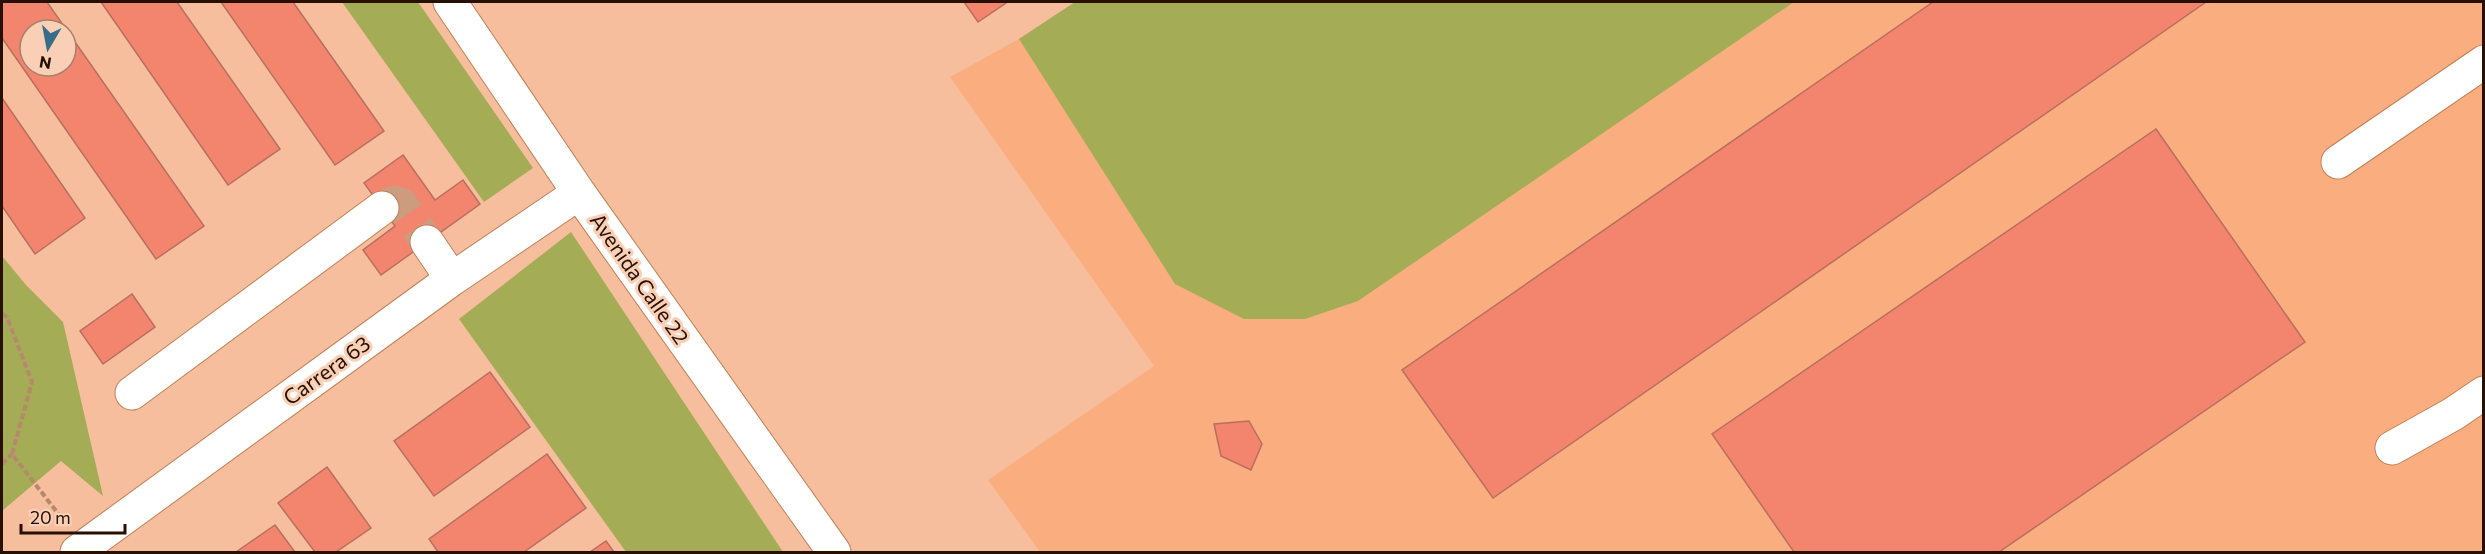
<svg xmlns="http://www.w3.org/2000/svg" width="2485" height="554" font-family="Commissioner,sans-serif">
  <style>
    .built { fill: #faae7f }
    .green { fill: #a5ac56 }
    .building { fill: #f3846d; stroke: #b96f5f; stroke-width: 1.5; fill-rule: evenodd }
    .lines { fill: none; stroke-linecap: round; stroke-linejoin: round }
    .minor-tunnel { stroke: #cd9b7d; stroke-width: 33; stroke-dasharray: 33 16; stroke-linecap: butt }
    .minor-casing { stroke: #c08056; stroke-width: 35 }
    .path { stroke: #b6886c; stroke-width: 4; stroke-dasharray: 6 3; stroke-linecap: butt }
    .minor { stroke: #fff; stroke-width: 33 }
    .labels { text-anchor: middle; stroke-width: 6; stroke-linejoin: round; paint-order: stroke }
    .street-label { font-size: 21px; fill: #270f01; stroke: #f9cfb5 }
  </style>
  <rect width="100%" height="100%" fill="#f6be9c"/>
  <!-- built -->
  <path class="built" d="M1075,2H2483V552H1040L988,480L1154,366L950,77L1019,39Z"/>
  <!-- green -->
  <path class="green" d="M342,2H418L533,168L484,202Z
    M1075,2H1794L1358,301L1305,319H1244L1175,284L1019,39Z
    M571,232L783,552H626L459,319Z
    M2,256L26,285L63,322L103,496L61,461L2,511Z"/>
  <!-- building -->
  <path class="building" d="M2,2H47L204,226L156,259L2,38ZM30,30H66V66H30Z
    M101,2H177L280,149L228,185Z
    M221,2H293L384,131L335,165Z
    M964,2H1006V3L978,22Z
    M1933,2H2206L1493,498L1402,370Z
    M2,98L85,218L35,254L2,206Z
    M2156,129L2305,342L1999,552H1794L1712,434Z
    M403,155L435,200L463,180L480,204L381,275L363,250L395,226L364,183Z
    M132,294L155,327L103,364L80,331Z
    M490,372L530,427L434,496L394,441Z
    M1249,421L1262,444L1251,470L1221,456L1214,424Z
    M547,454L586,508L524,552H438L429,539Z
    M327,467L371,528L336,552H315L278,503Z
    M275,525L295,552H236Z
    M606,541L614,552H590Z"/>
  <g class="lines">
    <!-- minor-tunnel -->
    <path class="minor-tunnel" d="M382,208L393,202L401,204L427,242"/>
    <!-- minor casing -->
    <g class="minor-casing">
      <path id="minor" d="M450,2L579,193L834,552
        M2338,162L2484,62
        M427,242L452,279
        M132,393L382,208
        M2392,448L2453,414L2484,393
        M77,552L452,279L579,193"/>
    </g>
    <!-- path -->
    <path class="path" d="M2,314L7,317L32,382L12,454L63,520
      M2,464L12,454"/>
    <!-- minor -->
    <use href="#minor" class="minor"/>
  </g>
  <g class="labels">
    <!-- street labels -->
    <g class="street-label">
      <text transform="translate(639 279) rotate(55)" y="7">Avenida Calle 22</text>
      <text transform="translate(327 371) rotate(-36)" y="7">Carrera 63</text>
    </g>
  </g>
  <!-- border -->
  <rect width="2485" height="554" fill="none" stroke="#270f01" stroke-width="6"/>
  <!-- north arrow -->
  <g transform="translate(48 48) rotate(190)"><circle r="28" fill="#f9cfb5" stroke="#a5826d" stroke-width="1.5"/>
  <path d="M0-4.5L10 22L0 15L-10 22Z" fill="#376d89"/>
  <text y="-9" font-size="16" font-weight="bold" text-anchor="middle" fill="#270f01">N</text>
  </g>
  <!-- scale -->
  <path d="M21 524v9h104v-9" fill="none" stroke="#270f01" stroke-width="3"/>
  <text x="30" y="524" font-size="18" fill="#270f01" stroke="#f9cfb5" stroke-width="4.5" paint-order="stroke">20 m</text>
</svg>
